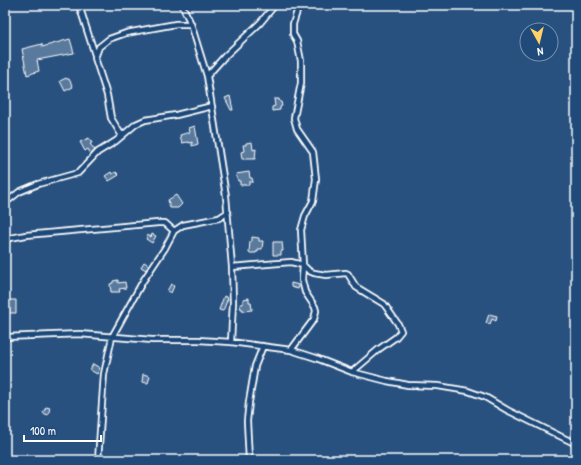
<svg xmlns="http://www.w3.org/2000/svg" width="581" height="465" font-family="'Patrick Hand',sans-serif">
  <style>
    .building { fill: #5a7a9d; stroke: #fff }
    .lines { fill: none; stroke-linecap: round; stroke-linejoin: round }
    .minor-casing { stroke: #fff; stroke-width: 8 }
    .minor { stroke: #1f4a7a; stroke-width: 4.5 }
  </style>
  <rect width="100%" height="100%" fill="#28517f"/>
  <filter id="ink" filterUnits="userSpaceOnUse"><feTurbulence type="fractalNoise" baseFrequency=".025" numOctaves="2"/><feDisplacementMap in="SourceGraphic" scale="8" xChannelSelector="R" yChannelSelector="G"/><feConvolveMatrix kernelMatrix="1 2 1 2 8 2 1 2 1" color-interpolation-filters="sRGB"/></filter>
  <g filter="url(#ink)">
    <!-- building -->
    <path class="building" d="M70,39L74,53L37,60L39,71L27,75L22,49L42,44V47Z
      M66,78L67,79H69L73,87L65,91L60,81Z
      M230,96L233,110H231L225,98Z
      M274,99H279L280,102H281L282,106L280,107V110L272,111V107L275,106Z
      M195,126L198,144L192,146V142L189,143L188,142L182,143L180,135L190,132L189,128Z
      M89,138L92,143L90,144L95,150L91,154L88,149L85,151L80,142Z
      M252,142L253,150L256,149L255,159H242L241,152L244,151L243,145H246V143Z
      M111,172L112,174L116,172L119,175L109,181L105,176Z
      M249,172L250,178H252L253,182H249V185H240V181H238L236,174Z
      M176,195L182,204L178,208H170L168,200Z
      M152,234L156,236L152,243L146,239L148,235L151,237Z
      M252,237L259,238V241H263L262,249H258V252H256V253H249L250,241H252Z
      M273,242H282L283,251H281V255H273Z
      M144,262L149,265L146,270L141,267Z
      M118,280V283L125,282L126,288L119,289L120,292H111L110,284L113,283V281Z
      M291,283L299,285L298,289L291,287Z
      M171,284L174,286L171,293L167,291Z
      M224,296L228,298L223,311L219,310Z
      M249,298V302H251L252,310L243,311V309H241L240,304H243V299Z
      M5,300H16V313H7V312H5Z
      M489,314L497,316L496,321L492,319L490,324L486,323Z
      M93,364L100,368L97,374L90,370Z
      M143,374L150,376L148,383L142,382Z
      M46,407L50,408L48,415L43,413Z"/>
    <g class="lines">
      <!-- minor casing -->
      <g class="minor-casing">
        <path id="minor" d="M79,5L95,55
          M182,5L191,24L207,76L226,196L232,267L233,302L231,342
          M207,76L224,57L260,23L275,5
          M122,136L111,118L107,95L95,58L99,47L109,39L126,33L176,24H191
          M5,202L9,200L19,192L38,184L78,173L98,152L116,141L136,124L145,120L176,115L212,106
          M5,239L26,235L158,223H165L174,231
          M232,267L291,262L303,265L309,271L314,273L326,275L346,273L348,274L356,287L384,304L398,324L401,331L396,337L379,349L352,372
          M5,337L80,334L152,340H198L231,342L291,350L316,358L352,372L387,381L408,385L438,386L468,391L485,397L507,410L576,444
          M291,350L314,319L316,311L315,307L305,292L302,280L303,265L301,230L305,216L313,201L316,179L313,152L297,129L294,118L301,83V61L297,41L293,34V24L299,5
          M98,460L104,374L112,337L143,281L165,248L174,231L183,225L219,218L228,212
          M249,460L247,421L249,402L255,366L263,346"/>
      </g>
      <!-- minor -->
      <use href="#minor" class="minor"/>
    </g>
  </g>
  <!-- margin -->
  <rect width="581" height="465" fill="none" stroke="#1f4a7a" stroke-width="20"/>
  <rect x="10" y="10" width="561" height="445" fill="none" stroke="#fff" stroke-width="1.5" filter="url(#ink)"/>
  <!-- north arrow -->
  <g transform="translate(539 42) rotate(172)"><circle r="19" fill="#1f4a7a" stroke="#7992af"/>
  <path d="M0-3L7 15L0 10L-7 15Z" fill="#ffd166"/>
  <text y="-6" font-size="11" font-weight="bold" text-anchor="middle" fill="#ffffff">N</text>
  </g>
  <!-- scale -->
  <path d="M24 435v6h77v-6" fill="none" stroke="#ffffff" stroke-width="2"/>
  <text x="30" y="435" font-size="12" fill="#ffffff" stroke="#1f4a7a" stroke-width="3" paint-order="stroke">100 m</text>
</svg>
